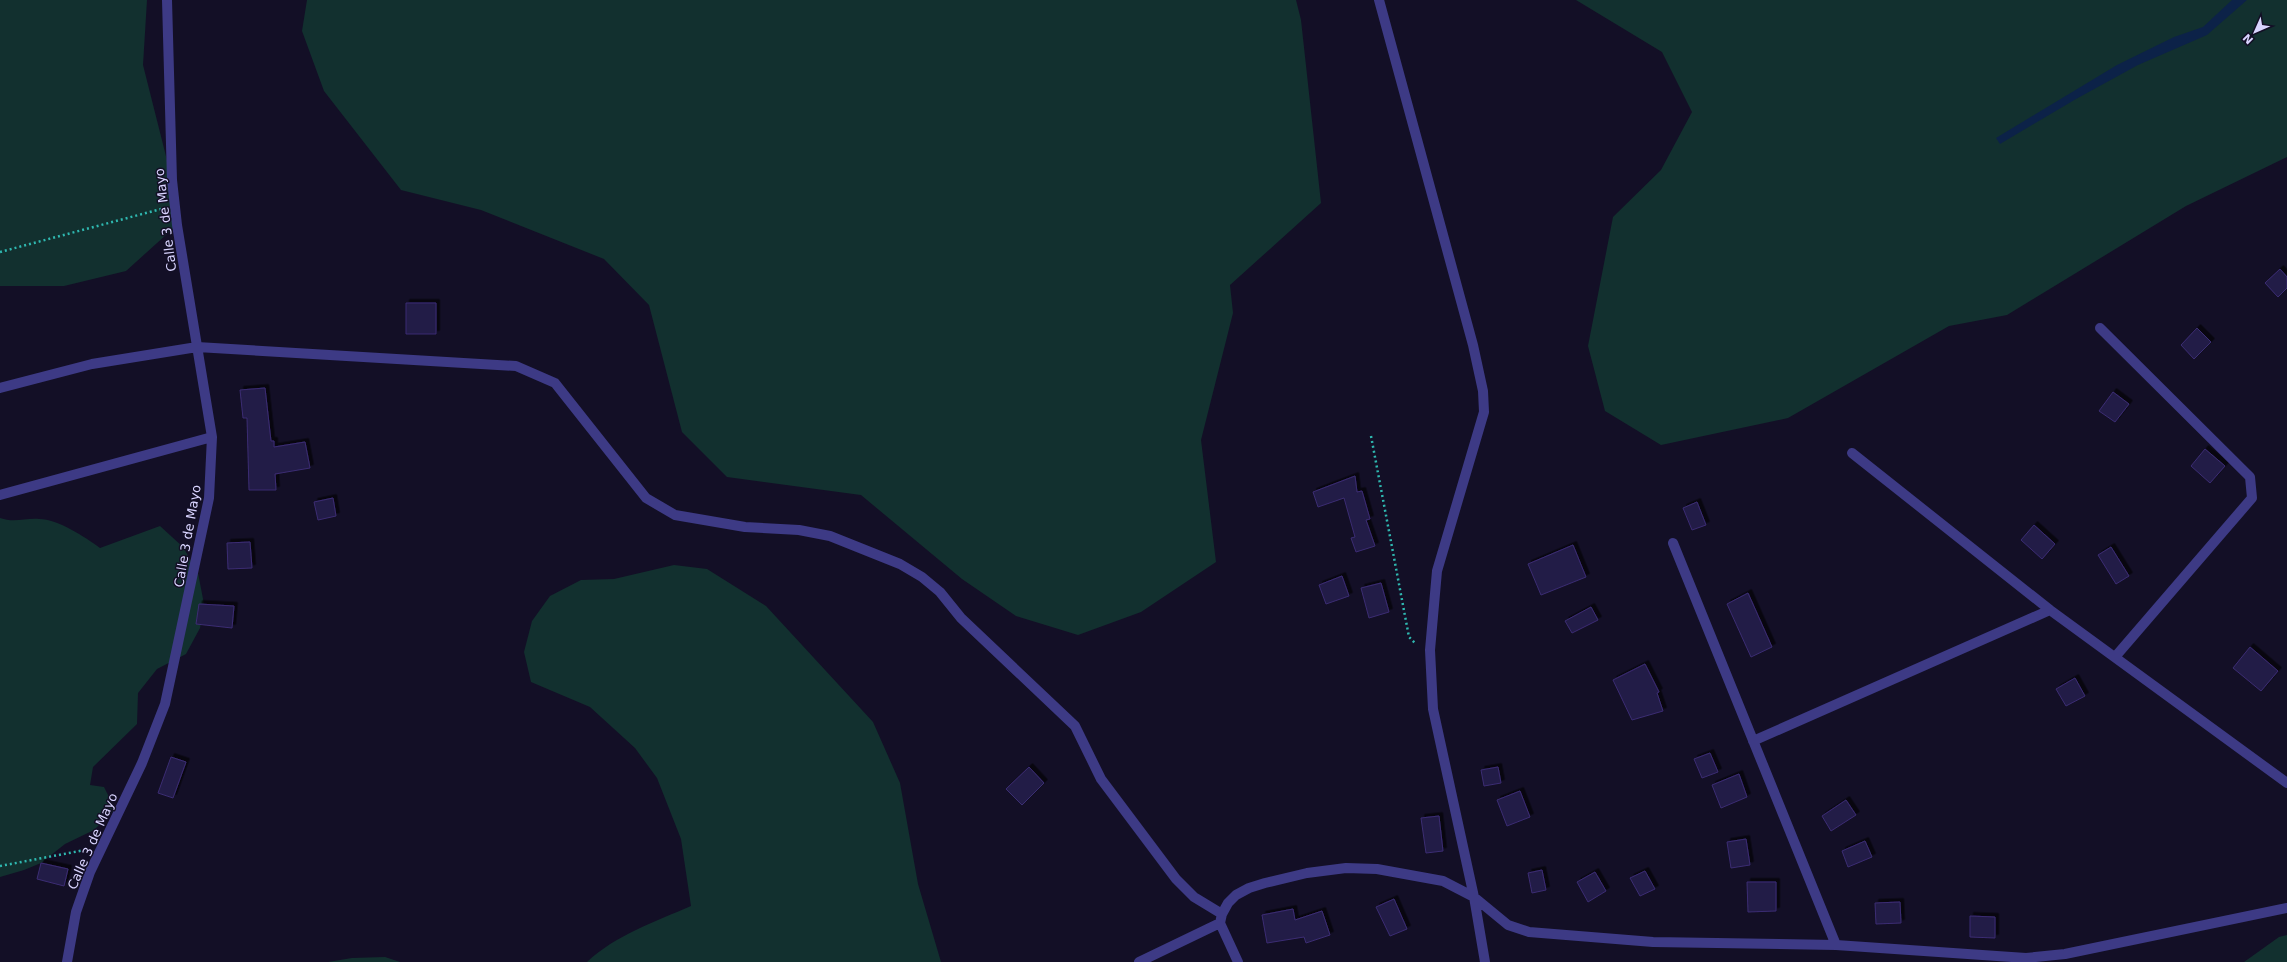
<svg xmlns="http://www.w3.org/2000/svg" width="2287" height="962" font-family="'DejaVu Sans',sans-serif">
  <style>
    .green { fill: #12302f }
    .water { fill: #0c2248 }
    .building { fill: #241b47; stroke: #3b2d73; filter: url(#shadow) }
    .lines { fill: none; stroke-linecap: round; stroke-linejoin: round }
    .path { stroke: #2fb8b0; stroke-width: 2.5; stroke-dasharray: 2 3; stroke-linecap: butt }
    .street { stroke: #3d3a85; stroke-width: 10 }
    .labels { text-anchor: middle; stroke-width: 3; stroke-linejoin: round; paint-order: stroke }
    .street-label { font-size: 13px; fill: #d9d4ff; stroke: #130f26 }
  </style>
  <defs>
    <filter id="shadow"><feDropShadow dx="3.5" dy="-3.5" stdDeviation="0" flood-color="#0009"/></filter>
  </defs>
  <rect width="100%" height="100%" fill="#130f26"/>
  <!-- green -->
  <path class="green" d="M0,0H147L143,65L172,180L177,225L126,271L64,286H0Z
    M307,0H1296L1301,20L1321,203L1230,285L1233,313L1201,440L1216,562L1141,612L1078,635L1016,616L962,579L861,495L727,477L682,432L649,305L604,259L481,210L401,190L324,91L302,31Z
    M1576,0H2287V157L2186,206L2007,315L1949,326L1788,418L1661,445L1605,411L1588,346L1613,217L1661,170L1692,112L1662,52Z
    M0,518C14,523 25,518 39,519C58,519 85,537 100,548L160,526L183,547L198,573L204,604L200,628L186,654L157,669L138,693L137,724L93,767L90,785L104,787L115,809L94,830L65,844L41,863L24,870L0,877Z
    M674,565L707,569L766,606L873,722L900,783L918,884L941,962H587C616,935 654,922 691,906L681,839L657,778L635,748L590,707L531,682L524,652L532,621L550,596L581,580L614,579Z
    M2287,935V962H2244L2279,937Z
    M385,957L400,962H328L352,958Z"/>
  <!-- water -->
  <path class="water" d="M2232,0H2247L2207,35L2138,65L2076,99L2000,144L1996,138L2117,65L2174,37L2203,27Z"/>
  <!-- building -->
  <path class="building" d="M2280,269L2287,277V288L2278,297L2265,283Z
    M406,303H436V334H406Z
    M2197,328L2211,342L2194,359L2181,345Z
    M265,388L271,441H274V447L305,442L310,468L275,474L276,490H249L247,418H243L240,390Z
    M2113,392L2129,404L2115,422L2099,411Z
    M2205,449L2225,466L2210,483L2191,466Z
    M1355,476L1357,492L1362,491L1370,519L1366,520L1375,546L1356,552L1351,538L1355,537L1344,498L1318,507L1313,492Z
    M333,498L336,516L318,520L314,502Z
    M1697,502L1706,525L1692,530L1683,508Z
    M2034,525L2055,544L2042,559L2021,540Z
    M250,542L252,568L228,569L227,543Z
    M1573,545L1586,577L1541,595L1528,564Z
    M2111,547L2129,576L2116,584L2098,555Z
    M1342,576L1349,596L1326,604L1319,585Z
    M1381,583L1389,612L1369,618L1361,588Z
    M1748,593L1772,647L1751,657L1727,604Z
    M199,604L234,606L232,628L196,624Z
    M1591,607L1598,620L1572,633L1565,621Z
    M2250,647L2278,671L2261,691L2233,668Z
    M1645,664L1659,692L1657,693L1663,711L1632,720L1613,680Z
    M2075,678L2085,696L2066,706L2056,689Z
    M1710,753L1718,772L1702,778L1694,759Z
    M171,757L186,762L173,798L158,793Z
    M1029,767L1044,783L1022,805L1006,789Z
    M1498,767L1501,783L1484,786L1481,770Z
    M1739,774L1747,797L1721,808L1712,785Z
    M1520,791L1530,817L1507,826L1497,800Z
    M1846,800L1856,815L1831,831L1822,816Z
    M1439,816L1443,851L1426,853L1421,818Z
    M1746,839L1750,865L1731,868L1727,842Z
    M1865,841L1872,857L1848,867L1842,851Z
    M41,863L68,869L64,886L37,879Z
    M1542,870L1546,890L1532,893L1528,873Z
    M1645,871L1655,889L1640,896L1630,878Z
    M1595,872L1606,891L1588,902L1577,882Z
    M1747,882H1776V911L1748,912Z
    M1394,899L1407,929L1390,936L1376,907Z
    M1900,902L1901,923L1876,924L1875,903Z
    M1293,909L1295,920L1322,911L1330,935L1306,943L1304,937L1267,943L1262,915Z
    M1970,916L1995,917V938L1970,937Z"/>
  <g class="lines">
    <!-- path -->
    <path class="path" d="M0,252L161,209
      M1371,436L1409,637L1416,644
      M0,866L85,850"/>
    <!-- street -->
    <path class="street" d="M1379,0L1473,345L1483,391L1484,412L1437,571L1430,650L1433,709L1474,897L1485,962
      M2100,328L2250,477L2252,498L2115,657
      M0,388L92,364L197,347L516,366L555,383L646,498L675,515L745,527L799,530L830,536L900,564L922,577L940,592L961,618L1075,726L1101,779L1176,879L1194,897L1222,914
      M1852,453L2050,610L2287,783
      M0,495L212,437
      M1673,543L1836,945
      M1753,741L2050,610
      M67,962L76,912L90,872L142,763L165,704L209,498L212,437L177,225L172,180L167,0
      M1139,962L1220,923
      M1238,962L1220,923L1222,914L1228,903L1236,895L1249,888L1265,883L1307,873L1346,868L1377,869L1443,881L1474,897L1508,925L1529,932L1653,942L1836,945L2026,958L2065,954L2287,908"/>
  </g>
  <g class="labels">
    <!-- street labels -->
    <g class="street-label">
      <text transform="translate(165 220) rotate(-97)" y="5">Calle 3 de Mayo</text>
      <text transform="translate(187 536) rotate(-80)" y="5">Calle 3 de Mayo</text>
      <text transform="translate(92 841) rotate(-66)" y="5">Calle 3 de Mayo</text>
    </g>
  </g>
  <!-- north arrow -->
  <g transform="translate(2255 32) rotate(225)" stroke="#130f26" stroke-width="3" paint-order="stroke">
  <path d="M0-3L7 15L0 10L-7 15Z" fill="#d9d4ff"/>
  <text y="-6" font-size="11" font-weight="bold" text-anchor="middle" fill="#d9d4ff">N</text>
  </g>
</svg>
